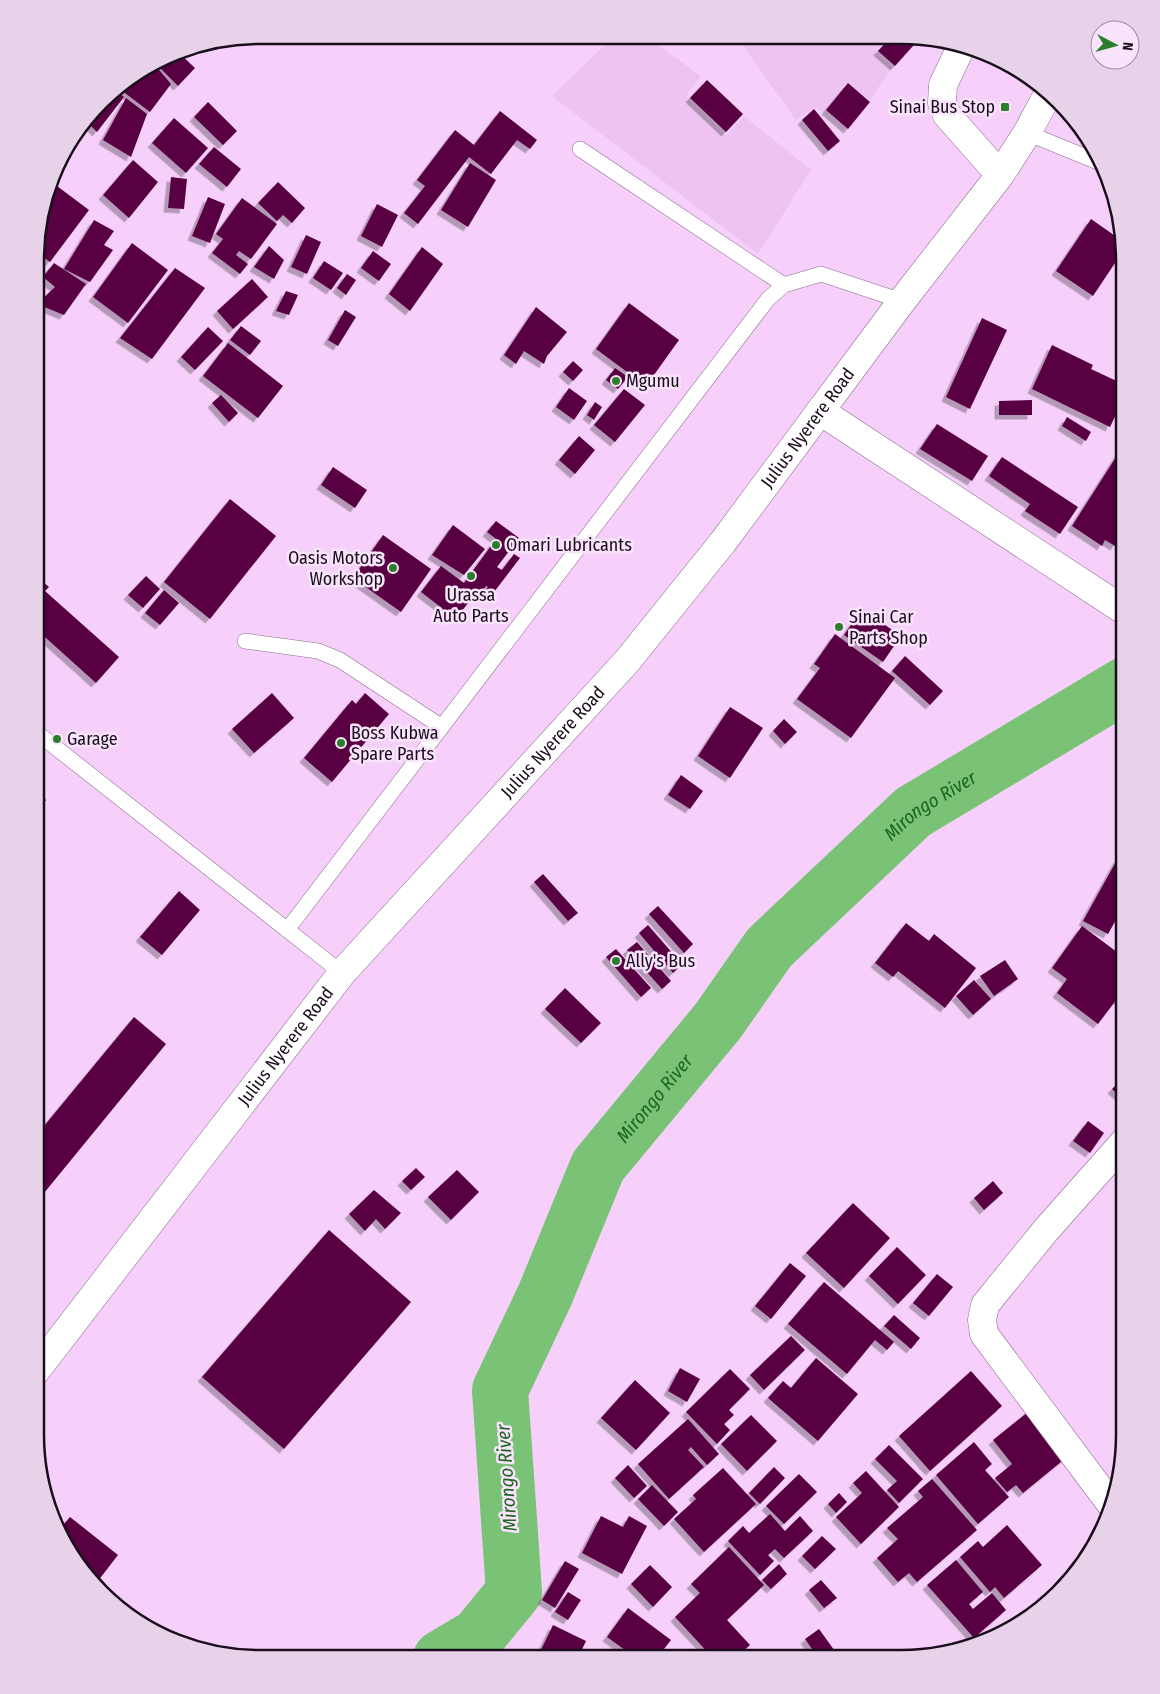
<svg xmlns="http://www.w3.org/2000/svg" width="1160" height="1694" font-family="'Fira Sans Condensed',sans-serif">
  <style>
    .built { fill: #eec3f2 }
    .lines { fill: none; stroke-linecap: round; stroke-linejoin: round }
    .river { stroke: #79c276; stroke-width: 56 }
    .building { fill: #590442; filter: url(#shadow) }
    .lane-casing { stroke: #8a698e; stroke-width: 16 }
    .street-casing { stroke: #8a698e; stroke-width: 29 }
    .highway-casing { stroke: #8a698e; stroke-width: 29 }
    .lane { stroke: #fff; stroke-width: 15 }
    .street { stroke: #fff; stroke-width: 28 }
    .highway { stroke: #fff; stroke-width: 28 }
    .poi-dot { fill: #2b7f2c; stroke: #fae3fc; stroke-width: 2 }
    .labels { text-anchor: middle; stroke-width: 5; stroke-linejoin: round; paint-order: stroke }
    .poi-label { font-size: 18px; fill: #1b0e1c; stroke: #fae3fc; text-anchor: start }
    .street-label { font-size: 18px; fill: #1b0e1c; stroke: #fae3fc }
    .water-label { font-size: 19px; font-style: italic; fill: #1c661e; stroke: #fae3fc }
    .rim { fill: none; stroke: #1b0e1c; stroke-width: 2.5 }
  </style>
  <defs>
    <filter id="shadow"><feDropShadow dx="-4.5" dy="4.5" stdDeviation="0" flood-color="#0004"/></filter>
  </defs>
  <rect width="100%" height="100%" fill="#f6d0fa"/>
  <!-- built -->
  <path class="built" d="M614,36H646L701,76L686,96L726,136L744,116L811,170L758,254L552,96Z
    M736,36L886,37L875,53L892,67L870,100L846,83L823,113L814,107L796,120Z"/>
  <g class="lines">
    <!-- river -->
    <path class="river" id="s1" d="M441,1658L478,1636L514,1592L500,1390L545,1295L598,1166L718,1021L769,948L913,812L1125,685"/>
  </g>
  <!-- building -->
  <path class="building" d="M891,37H921L895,66L878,51Z
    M178,52L195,68L178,86L160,68L171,56Z
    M155,65L171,84L150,112L117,87Z
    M707,80L743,114L726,132L690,98Z
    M848,83L870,102L848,129L826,110Z
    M113,89L124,97L97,132L86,121Z
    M126,98L147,114L131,157L103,140Z
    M208,102L237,131L223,145L194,117Z
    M814,109L840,141L828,151L802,120Z
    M500,111L537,140L530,149L517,140L491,174L469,157L418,224L404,213L425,186L417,180L455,130L474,145Z
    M174,118L208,148L186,173L152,143Z
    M214,147L241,169L227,187L199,164Z
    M133,160L158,182L129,218L103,195Z
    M470,163L496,180L468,227L441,210Z
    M171,177L187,179L184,209L168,208Z
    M278,182L305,208L292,223L283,215L277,221L258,203Z
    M53,183L89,210L50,262L37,253V229Z
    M208,197L225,204L210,243L192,236Z
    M242,198L277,224L251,259L239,251L236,255L248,264L240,274L212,253L223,239L216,234Z
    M377,204L398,215L382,247L361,236Z
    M1091,219L1121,240L1123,251L1093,296L1056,271Z
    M94,220L114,231L104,245L113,250L90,282L64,269Z
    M306,235L321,242L307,274L291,267Z
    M132,243L168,270L128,323L93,297Z
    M269,246L284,260L274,279L254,267Z
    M422,247L443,264L410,311L389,294Z
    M373,251L391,264L379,281L361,268Z
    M324,261L343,273L331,290L313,278Z
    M54,263L86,284L64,315L37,304L55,287L43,277Z
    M175,268L205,288L152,359L120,338Z
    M347,274L356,280L346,295L337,288Z
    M252,279L268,297L233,329L217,311Z
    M286,291L298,295L289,315L276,311Z
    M629,303L679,340L646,386L596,349Z
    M536,307L567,332L547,356L544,364L524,351L516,364L504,355Z
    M345,310L356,317L338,346L328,340Z
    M982,318L1007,330L970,409L946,397Z
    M241,326L261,341L250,355L230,340Z
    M208,327L223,341L195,370L181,357Z
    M228,343L283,386L258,418L203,376Z
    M1052,345L1093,365L1091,369L1125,385V396L1110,427L1032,389Z
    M573,361L583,370L573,381L563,372Z
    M615,368L628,377L618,389L606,380Z
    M569,388L587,401L574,420L556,407Z
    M624,389L645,405L615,442L594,425Z
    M221,395L238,413L229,422L212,403Z
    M1032,400V415H999V401Z
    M595,402L602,407L594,420L587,415Z
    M1067,417L1091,432L1086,441L1062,426Z
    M937,424L988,456L972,481L920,449Z
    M579,436L595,450L575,474L559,460Z
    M1125,443V531L1115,546L1105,540L1102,546L1072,526Z
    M1002,457L1078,507L1060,534L1025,511L1030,504L989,476Z
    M333,467L367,490L355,508L321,485Z
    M230,499L276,536L210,619L164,582Z
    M496,521L519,538L497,567L502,570L514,554L520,558L491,596L485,591L488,587L486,586L477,598L474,595L456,619L421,592L441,566L464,583L496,539L487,532Z
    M453,525L485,549L464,575L432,555Z
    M383,535L431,569L401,612L353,578Z
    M36,576L49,587L45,591L119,657L96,683L36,629Z
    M146,576L160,589L143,608L128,595Z
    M164,590L179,603L160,625L145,613Z
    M862,609L901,636L883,662L844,635Z
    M835,634L895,678L851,738L797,699L820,668L814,664Z
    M905,656L943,691L930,705L892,671Z
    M272,693L294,718L254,753L232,729Z
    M365,693L389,714L332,782L304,758L352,700L356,704Z
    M730,707L763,728L730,778L698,756Z
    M784,719L797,732L785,744L773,731Z
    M681,775L703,791L690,809L668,795Z
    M36,791L46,800L36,812Z
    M1118,858L1125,861V904L1108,934L1083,921Z
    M543,874L578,913L568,921L534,882Z
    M179,891L200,910L162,955L140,937Z
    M658,906L693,944L684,953L649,914Z
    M906,923L929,941L934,934L976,968L945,1008L898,971L893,977L875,963Z
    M648,925L682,964L673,973L639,933Z
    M1082,926L1125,958V1004L1117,999L1098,1024L1057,993L1067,979L1052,968Z
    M637,942L671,981L662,989L627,950Z
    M616,949L651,988L641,997L606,957Z
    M1005,960L1018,979L994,996L980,976Z
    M974,980L991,999L973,1015L956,996Z
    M565,988L601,1023L581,1043L545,1009Z
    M1125,1012V1024L1119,1018Z
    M134,1017L166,1044L35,1204V1137Z
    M1124,1077L1125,1078V1101L1112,1089Z
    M1088,1121L1104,1133L1090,1153L1073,1141Z
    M416,1168L425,1177L411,1190L402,1181Z
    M457,1170L479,1192L451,1220L428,1197Z
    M993,1181L1003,1193L984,1210L974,1198Z
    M374,1190L401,1213L385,1229L376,1219L365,1231L349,1214Z
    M853,1203L890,1238L844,1288L806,1253Z
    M329,1230L411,1302L284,1449L202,1377Z
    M897,1247L926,1275L898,1304L869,1276Z
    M790,1263L806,1276L771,1319L755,1306Z
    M937,1274L953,1287L929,1316L913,1303Z
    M824,1282L894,1342L887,1350L875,1340L847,1374L788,1324Z
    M894,1315L920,1338L911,1349L884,1326Z
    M791,1336L805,1350L764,1390L750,1375Z
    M816,1358L858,1394L818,1441L768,1398L783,1381L791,1388Z
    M680,1368L700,1379L687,1402L668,1391Z
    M730,1369L750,1389L729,1410L734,1415L724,1424L730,1430L717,1444L686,1412Z
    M971,1371L1002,1406L930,1471L899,1436Z
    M635,1380L670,1413L636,1450L601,1418Z
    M1029,1411L1067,1457L1023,1493L1016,1485L1007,1492L995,1478L1012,1464L993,1440Z
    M751,1415L777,1441L747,1471L721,1444Z
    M688,1419L719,1454L707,1465L691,1447L688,1450L704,1467L669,1499L638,1464Z
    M974,1442L992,1464L985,1470L1009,1497L978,1524L936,1475Z
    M889,1445L923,1479L899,1503L887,1490L897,1481L875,1459Z
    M628,1465L647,1486L634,1498L615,1478Z
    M774,1467L785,1478L760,1504L749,1493Z
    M723,1468L756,1504L704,1552L674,1519L696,1499L693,1495Z
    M866,1471L899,1507L861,1544L836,1517L862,1493L853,1483Z
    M799,1474L817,1492L784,1524L766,1506Z
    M932,1479L977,1530L917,1582L909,1573L898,1582L877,1558L898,1539L887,1528L923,1497L918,1491Z
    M652,1485L678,1512L664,1526L638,1499Z
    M839,1493L847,1502L836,1513L828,1504Z
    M770,1514L785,1531L800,1516L813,1531L784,1558L775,1549L768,1555L774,1561L760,1575L728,1541L743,1526L749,1533Z
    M601,1516L623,1527L629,1516L647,1526L622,1574L582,1553Z
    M70,1517L118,1555L94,1586L58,1534L57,1532Z
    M1007,1525L1042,1565L1004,1598L995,1587L990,1592L960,1557L978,1541L983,1547Z
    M822,1536L836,1549L815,1569L802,1556Z
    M729,1547L764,1585L727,1620L750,1645L735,1659L713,1658L675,1617L700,1593L691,1584Z
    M956,1560L983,1592L969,1604L973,1609L992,1593L1006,1610L974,1638L927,1585Z
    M565,1561L579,1569L555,1608L542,1600Z
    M779,1564L787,1574L771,1589L762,1580Z
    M650,1565L672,1587L653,1607L631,1584Z
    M821,1580L837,1598L824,1608L809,1590Z
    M568,1592L581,1600L568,1620L555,1612Z
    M628,1608L671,1640L657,1658H636L607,1637Z
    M553,1625L586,1641L578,1658H537Z
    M819,1629L837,1654L831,1659H819L805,1639Z"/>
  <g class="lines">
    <!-- lane casing -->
    <g class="lane-casing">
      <path id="lane" d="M1027,133L1103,164
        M580,149L784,285
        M245,641L318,651L340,660L442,727
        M36,732L342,973
        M287,930L768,299L784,285L821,274L902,301"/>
    </g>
    <!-- street casing -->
    <g class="street-casing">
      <path id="street" d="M962,45L943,85L942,103L947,115L1000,175
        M820,411L1125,611
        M1113,1507L984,1334L982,1320L985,1305L1046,1230L1125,1141"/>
    </g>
    <!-- highway casing -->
    <g class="highway-casing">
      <g id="highway">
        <path id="s2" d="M35,1372L342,973L628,660L723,542L902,301L1000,175L1027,133L1048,94"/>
      </g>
    </g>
    <!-- lane -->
    <use href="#lane" class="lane"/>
    <!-- street -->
    <use href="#street" class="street"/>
    <!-- highway -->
    <use href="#highway" class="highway"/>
  </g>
  <!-- markers -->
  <g class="poi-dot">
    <rect x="1000" y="102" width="10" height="10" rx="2.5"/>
    <circle cx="616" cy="381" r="5"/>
    <circle cx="496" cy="545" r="5"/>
    <circle cx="393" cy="568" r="5"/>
    <circle cx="471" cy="576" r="5"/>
    <circle cx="839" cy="627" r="5"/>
    <circle cx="57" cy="739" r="5"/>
    <circle cx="341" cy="743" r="5"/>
    <circle cx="616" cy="961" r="5"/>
  </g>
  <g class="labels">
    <!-- poi labels -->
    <g class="poi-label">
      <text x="995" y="113" text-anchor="end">Sinai Bus Stop</text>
      <text x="626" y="387">Mgumu</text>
      <text x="506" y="551">Omari Lubricants</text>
      <text x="383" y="564" text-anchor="end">Oasis Motors<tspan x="383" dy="21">Workshop</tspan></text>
      <text x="471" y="601" text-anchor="middle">Urassa<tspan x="471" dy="21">Auto Parts</tspan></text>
      <text x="849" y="623">Sinai Car<tspan x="849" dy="21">Parts Shop</tspan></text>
      <text x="351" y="739">Boss Kubwa<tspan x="351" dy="21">Spare Parts</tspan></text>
      <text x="67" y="745">Garage</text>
      <text x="626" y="967">Ally's Bus</text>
    </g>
    <!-- street labels -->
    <g class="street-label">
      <text dy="6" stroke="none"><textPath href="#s2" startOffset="1221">Julius Nyerere Road</textPath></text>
      <text dy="6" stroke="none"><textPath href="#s2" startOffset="816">Julius Nyerere Road</textPath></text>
      <text dy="6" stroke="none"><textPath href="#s2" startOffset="411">Julius Nyerere Road</textPath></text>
    </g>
    <!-- water labels -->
    <g class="water-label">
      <text dy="7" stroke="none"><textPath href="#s1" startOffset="1040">Mirongo River</textPath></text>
      <text dy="7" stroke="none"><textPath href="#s1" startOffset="635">Mirongo River</textPath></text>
      <text transform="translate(506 1478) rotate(-94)" y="7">Mirongo River</text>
    </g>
  </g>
  <!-- crop -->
  <path d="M0 0H1160V1694H0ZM259 44H901A215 215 0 0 1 1116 259V1435A215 215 0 0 1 901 1650H259A215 215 0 0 1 44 1435V259A215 215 0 0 1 259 44Z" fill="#e8d2ea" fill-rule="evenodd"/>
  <path class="rim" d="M259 44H901A215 215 0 0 1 1116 259V1435A215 215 0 0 1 901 1650H259A215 215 0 0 1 44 1435V259A215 215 0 0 1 259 44Z"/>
  <!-- north arrow -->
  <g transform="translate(1115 45) rotate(96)"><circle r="24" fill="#fae3fc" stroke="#a18ea2"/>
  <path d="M0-4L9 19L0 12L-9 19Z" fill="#2b7f2c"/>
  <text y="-8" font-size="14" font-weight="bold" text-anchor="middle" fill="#1b0e1c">N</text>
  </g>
</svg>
